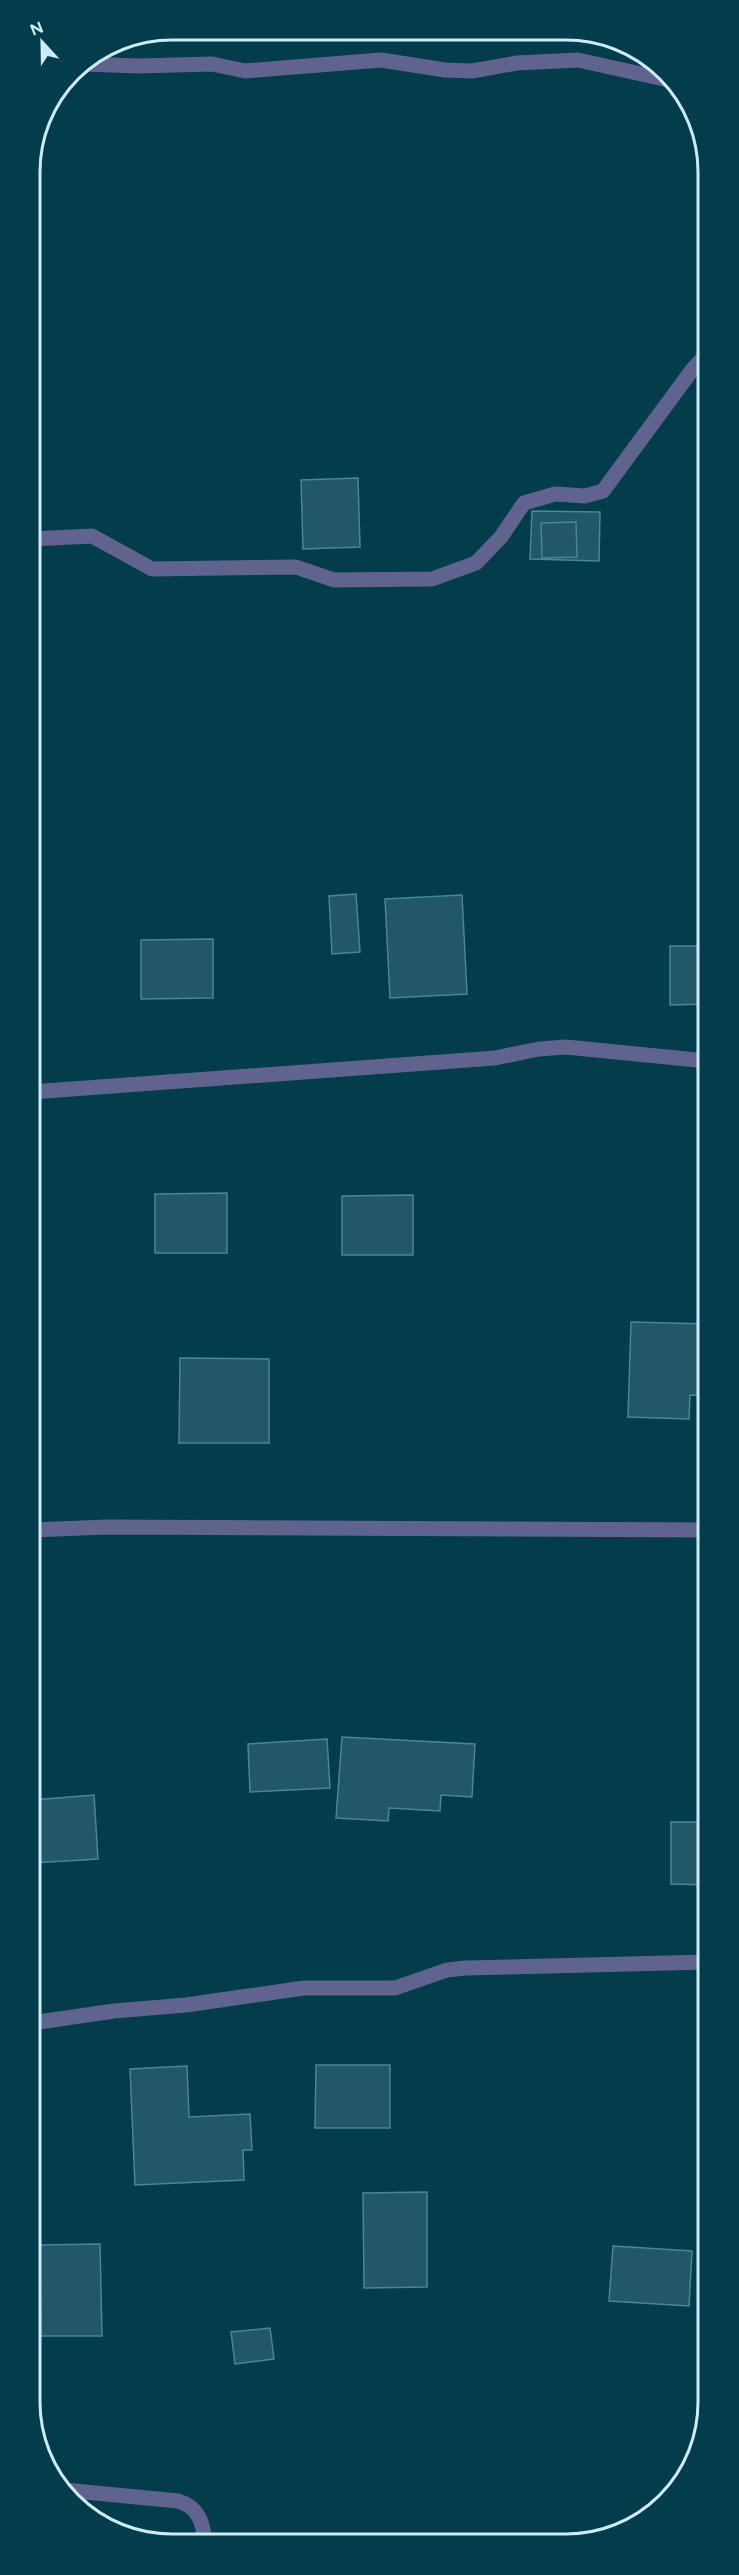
<svg xmlns="http://www.w3.org/2000/svg" width="739" height="2575" font-family="Figtree,sans-serif">
  <style>
    .building { fill: #215766; stroke: #45879b; stroke-width: 1.5 }
    .lines { fill: none; stroke-linecap: round; stroke-linejoin: round }
    .minor { stroke: #5f638e; stroke-width: 15 }
    .rim { fill: none; stroke: #cbebf6; stroke-width: 3 }
  </style>
  <rect width="100%" height="100%" fill="#033c4b"/>
  <!-- building -->
  <path class="building" d="M31,449H39L36,514H31Z
    M358,478L360,547L303,549L301,480Z
    M532,511L600,512L599,561L530,559Z
    M576,522L577,557L542,558L541,523Z
    M356,894L360,952L332,954L329,896Z
    M462,895L467,994L390,998L385,899Z
    M213,939V998L141,999V940Z
    M670,946H707V1004L670,1005Z
    M227,1193V1253H155V1194Z
    M413,1195V1255H342V1196Z
    M631,1322L708,1324V1396L690,1395L689,1419L628,1417Z
    M180,1358L269,1359V1443H179Z
    M342,1737L475,1744L472,1797L441,1795L440,1811L389,1808L388,1821L336,1818Z
    M327,1739L330,1788L250,1792L248,1744Z
    M94,1795L98,1859L32,1863V1800Z
    M671,1822H708V1885L671,1884Z
    M316,2065H390V2128H315Z
    M187,2066L189,2117L250,2114L252,2150H243L244,2180L135,2185L130,2069Z
    M427,2192V2287L364,2288L363,2193Z
    M100,2244L102,2336H41L40,2245Z
    M613,2246L692,2251L689,2306L609,2301Z
    M270,2328L274,2359L235,2364L231,2332Z"/>
  <g class="lines">
    <!-- minor -->
    <path class="minor" d="M83,64L138,66L212,64L245,71L381,60L445,70L472,71L517,63L578,60L673,81
      M31,539L92,536L152,569L296,567L334,580L432,579L476,563L501,537L524,503L555,494L585,496L603,491L692,370L707,354
      M31,1092L495,1058L539,1049L566,1047L707,1061
      M32,1530L107,1527L708,1530
      M32,2023L114,2011L186,2005L304,1988H395L447,1970L465,1968L708,1962
      M64,2490L178,2501C199,2507 203,2523 205,2542"/>
  </g>
  <!-- crop -->
  <path d="M0 0H739V2575H0ZM172 40H566A132 132 0 0 1 698 172V2402A132 132 0 0 1 566 2534H172A132 132 0 0 1 40 2402V172A132 132 0 0 1 172 40Z" fill="#033c4b" fill-rule="evenodd"/>
  <path class="rim" d="M172 40H566A132 132 0 0 1 698 172V2402A132 132 0 0 1 566 2534H172A132 132 0 0 1 40 2402V172A132 132 0 0 1 172 40Z"/>
  <!-- north arrow -->
  <g transform="translate(42 42) rotate(338)" stroke="#033c4b" stroke-width="4.5" paint-order="stroke">
  <path d="M0-4.5L10 22L0 15L-10 22Z" fill="#cbebf6"/>
  <text y="-9" font-size="16" font-weight="bold" text-anchor="middle" fill="#cbebf6">N</text>
  </g>
</svg>
